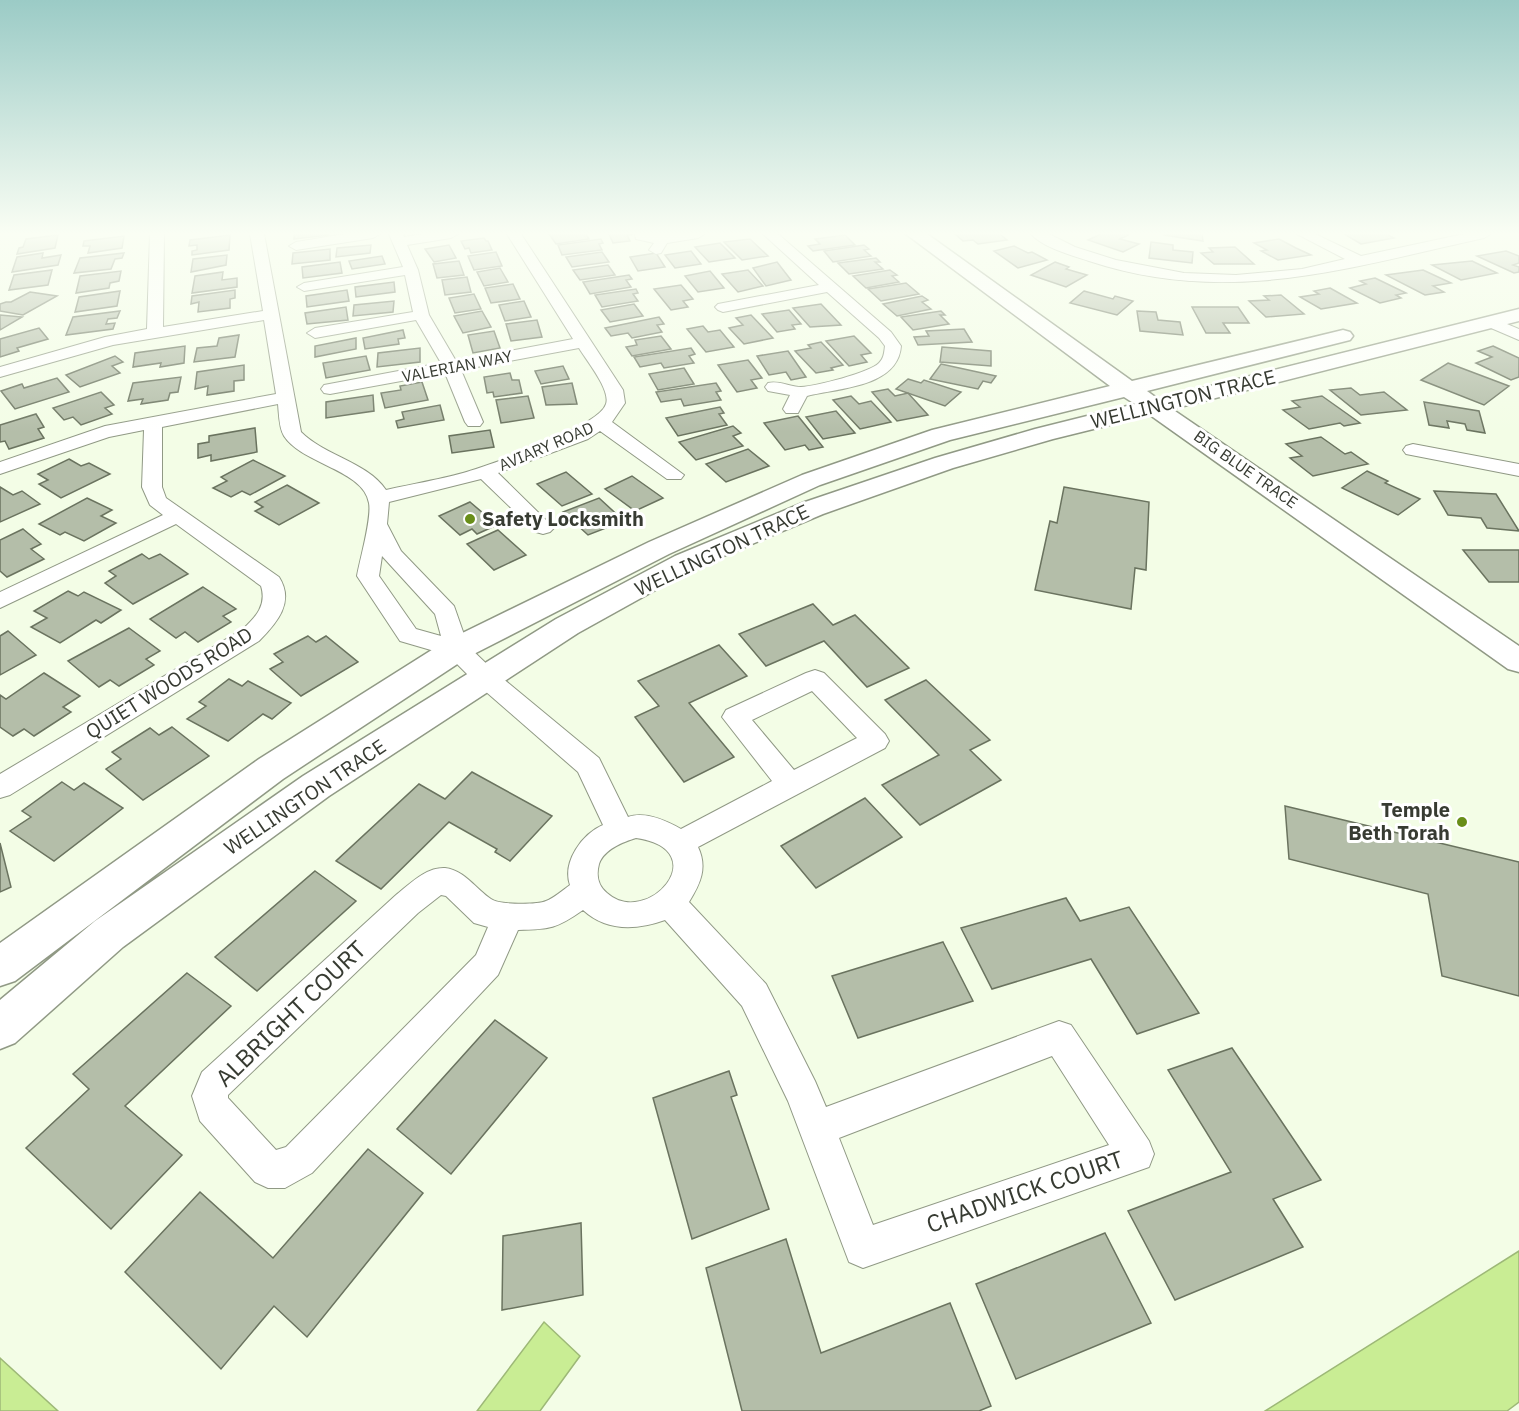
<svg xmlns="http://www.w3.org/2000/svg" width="1519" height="1411" font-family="'IBM Plex Sans',sans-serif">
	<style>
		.water { fill: #c9ed94; stroke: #9db877; stroke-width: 1.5 }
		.building { fill: #b4bea9; stroke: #6a735f; stroke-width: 1.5 }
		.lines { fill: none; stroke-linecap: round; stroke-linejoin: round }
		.street-casing { stroke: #909985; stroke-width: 2 }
		.secondary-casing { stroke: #909985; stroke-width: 3 }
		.street { fill: #fff; fill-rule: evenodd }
		.secondary { fill: #fff; fill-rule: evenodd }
		.poi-dot { fill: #698e19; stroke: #fff; stroke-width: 2 }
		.labels { text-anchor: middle; stroke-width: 6; stroke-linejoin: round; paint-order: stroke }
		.far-street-label { font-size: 16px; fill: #373b32; stroke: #fff }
		.street-label { font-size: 20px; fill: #373b32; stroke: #fff }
		.poi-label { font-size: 20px; font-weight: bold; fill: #373b32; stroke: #fff; text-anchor: start }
		.near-street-label { font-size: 24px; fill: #373b32; stroke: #fff }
	</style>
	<rect width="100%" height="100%" fill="#f3fde6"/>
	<g class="water">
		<path d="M1519,1251v151l-12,9h-242z"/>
		<path d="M544,1322l36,34 -40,55h-63z"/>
		<path d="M0,1358l58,53h-58z"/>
	</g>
	<g class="building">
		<path d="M294,234h34v1l-34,4z"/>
		<path d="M549,234h37l3,5 -33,5z"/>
		<path d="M609,234h26l-8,1 3,6 -17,2z"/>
		<path d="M955,234h45l7,6 -29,4 -5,-4 -10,1z"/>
		<path d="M1101,234h24l3,1 -8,4 19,5 -16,8 -35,-12z"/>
		<path d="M1164,234h38l1,7 -39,-6z"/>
		<path d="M1344,234h42l8,4 -33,6z"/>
		<path d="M58,235l-3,13 -38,6 2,-6 4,-1 3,-8z"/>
		<path d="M230,235l-1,15 -37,5v-4l5,-1v-5l-8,1 1,-6z"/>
		<path d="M845,235l10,10 -42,6 -5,-5 12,-2 -5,-5z"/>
		<path d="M124,236l-2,12 -34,5 2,-7h-7l1,-5z"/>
		<path d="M484,238l2,3h2l4,9 -21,3 -2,-5 -4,1 -4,-8z"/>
		<path d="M601,239l2,4 -4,1 3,6 -40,5 -4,-10z"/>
		<path d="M750,239l18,17 -26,4 -18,-18z"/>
		<path d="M1279,239l17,9 15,7 -33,5 -17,-9 6,-1 -13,-7z"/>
		<path d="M1151,242l22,3v5l20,2 -1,11 -43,-5z"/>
		<path d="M720,243l15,15 -26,4 -14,-15z"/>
		<path d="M371,245l-1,8 -34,4 1,-9z"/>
		<path d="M449,245l7,13 -22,4 -9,-13z"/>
		<path d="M864,245l5,4 -5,1 7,6 -38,6 -9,-11z"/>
		<path d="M1014,246l14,7 4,-1 15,8 -29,8 -24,-17z"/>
		<path d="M1235,247l19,17h-40l-13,-11 12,-1 -4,-4z"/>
		<path d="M330,249v11l-38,4 1,-11z"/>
		<path d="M691,251l10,13 -26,4 -10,-13z"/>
		<path d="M1506,251l13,5v7l-6,2 6,2v5l-5,1 -37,-17z"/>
		<path d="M496,252l6,14 -28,4 -6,-14z"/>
		<path d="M602,252l7,10 -37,5 -6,-10z"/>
		<path d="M43,253l-1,5 19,-3 -3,10 -46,7 5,-15z"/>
		<path d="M124,253l-2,5 -7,1 -4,10 -37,4 6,-15z"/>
		<path d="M656,253l9,14 -27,4 -8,-14z"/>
		<path d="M227,255l-1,10 -35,7 2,-13z"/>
		<path d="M382,256l3,8 -33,5 -3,-8z"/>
		<path d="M876,258l4,4h-5l8,7 -34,5 -11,-11z"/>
		<path d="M459,261l5,14 -27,3 -4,-14z"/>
		<path d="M1472,261l25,12 -36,7 -29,-15z"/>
		<path d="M340,262l2,11 -39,5 -1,-11z"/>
		<path d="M777,262l14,18 -25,6 -13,-18z"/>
		<path d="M1055,262l14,5 -3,2 21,6 -21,12 -35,-12z"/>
		<path d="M608,265l7,10 -35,5 -7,-10z"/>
		<path d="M500,268l8,14 -24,4 -7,-14z"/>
		<path d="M52,270l-4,15 -39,5 5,-15z"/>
		<path d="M748,270l15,16 -25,6 -16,-18z"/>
		<path d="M890,270l7,5 -5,1 7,6 -33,6 -13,-12z"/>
		<path d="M1423,270l28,13 -18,3 11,6 -19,3 -39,-20z"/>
		<path d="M121,271l-2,10 -9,2 -1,5 -33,5 4,-17z"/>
		<path d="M710,271l14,17 -26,4 -13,-16z"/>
		<path d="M223,272l-1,8 15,-2v9l-45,6 3,-17z"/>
		<path d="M629,275l3,4 -6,1 5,7 -41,7 -7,-12z"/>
		<path d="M467,277l4,15 -26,3 -3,-15z"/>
		<path d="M1375,278l31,15 -10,2 5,3 -21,5 -30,-15 16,-4 -6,-3z"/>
		<path d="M394,282l1,10 -39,5 -1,-10z"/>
		<path d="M906,283l13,11 -38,7 -13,-12z"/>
		<path d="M513,284l7,15 -29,4 -6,-15z"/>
		<path d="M681,285l12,14 -10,2 5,6 -17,3 -17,-21z"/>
		<path d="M1330,288l27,15 -36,6 -21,-12 19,-3 -5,-3z"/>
		<path d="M636,289l2,4 -5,1 5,7 -36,6 -7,-12z"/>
		<path d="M235,290v8l-5,1v9l-32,4 1,-10 -8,2 1,-8z"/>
		<path d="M347,290l2,11 -42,6 -1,-11z"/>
		<path d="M120,291l-3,15 -42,6 4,-15z"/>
		<path d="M1084,291l29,8 2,-3 18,5 -16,14 -47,-12z"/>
		<path d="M30,292l27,4 -34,19 -23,-4v-7l6,-2h5z"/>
		<path d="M474,294l7,15 -26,4 -6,-15z"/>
		<path d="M1281,295l23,19 -38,3 -17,-16 20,-1 -5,-4z"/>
		<path d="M922,296l6,4 -6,2 9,7 -34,7 -14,-12z"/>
		<path d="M394,301l-1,11 -40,4 1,-11z"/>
		<path d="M524,301l7,16 -26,4 -6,-16z"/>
		<path d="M634,304l9,12 -33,6 -9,-12z"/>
		<path d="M821,304l20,21 -31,2 -17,-19z"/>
		<path d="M346,307l2,13 -41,4 -2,-11z"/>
		<path d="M1192,307h46l11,16h-26l7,10h-24z"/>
		<path d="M789,310l12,14 -9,1 3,4 -18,3 -15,-18z"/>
		<path d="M120,311l-3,7 -9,1 -2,5 9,-1 -2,6 -47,6 7,-18z"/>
		<path d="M482,311l9,16 -28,6 -9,-17z"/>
		<path d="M941,311l4,4h-5l9,9 -36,6 -12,-13z"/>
		<path d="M1137,311l19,1 2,8 22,2 3,13 -43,-4z"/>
		<path d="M0,315l22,2 -22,13z"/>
		<path d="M751,315l22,23 -29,6 -15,-16 14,-3 -7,-7z"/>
		<path d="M659,317l5,7 -7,1 5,7 -30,6 -4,-5 -17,3 -6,-8z"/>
		<path d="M537,320l5,17 -31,4 -5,-17z"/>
		<path d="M703,326l5,6 12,-2 14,17 -28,5 -19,-23z"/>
		<path d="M39,328l9,11 -31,9 2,3 -19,6v-18z"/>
		<path d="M964,329l8,13 -54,3 -4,-8 15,-1 -3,-5z"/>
		<path d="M403,330l2,8 -7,1 1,5 -34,5 -2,-11z"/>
		<path d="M494,331l6,17 -27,5 -5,-18z"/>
		<path d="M239,335l-4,22 -41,5 3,-14 20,-2 2,-8z"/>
		<path d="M661,336l10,13 -39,7 -6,-9 11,-2 -2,-5z"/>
		<path d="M854,336l17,17 -10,2 6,7 -18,4 -23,-25z"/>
		<path d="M356,338v11l-41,8v-11z"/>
		<path d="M821,342l22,23 -12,3 2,2 -17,3 -21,-22 16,-3 -3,-3z"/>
		<path d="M185,346l-1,17 -24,4 1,-4 -28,4 2,-14z"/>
		<path d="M1493,346l26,12v19l-8,3 -35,-17 16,-6 -14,-6z"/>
		<path d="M942,347l49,4v15l-51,-4z"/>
		<path d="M420,348v14l-43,5 1,-14z"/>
		<path d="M691,348l4,6 -6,2 5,7 -30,5 -3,-5 -21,4 -6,-10z"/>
		<path d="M788,351l18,26 -15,3 -5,-8 -17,3 -12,-19z"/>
		<path d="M115,356l8,6 -11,4 8,7 -40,14 -14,-12z"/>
		<path d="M366,356l4,14 -44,8 -3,-15z"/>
		<path d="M748,360l14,18 -11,2 6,8 -20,4 -19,-27z"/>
		<path d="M1448,363l61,23 -25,19 -63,-25z"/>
		<path d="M941,364l55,12 -5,7 -8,-2 -5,8 -48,-10z"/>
		<path d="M244,365v15l-10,1v10l-27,4 1,-9 -13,3 2,-17z"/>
		<path d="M563,366l6,13 -28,5 -6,-13z"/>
		<path d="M684,368l10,16 -36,6 -9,-16z"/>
		<path d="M510,373l2,7h7l3,13 -28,4 -1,-5 -6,1 -3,-16z"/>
		<path d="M181,377l-3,15 -8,1 -2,7 -27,4 2,-5 -15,2 5,-18z"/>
		<path d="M57,378l12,14 -54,17 -14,-18 21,-7 2,4z"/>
		<path d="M908,379l13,4 3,-3 37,12 -16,14 -49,-17z"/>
		<path d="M422,382l6,18 -43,8 -4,-15 20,-3 -1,-4z"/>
		<path d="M572,383l5,21 -31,1 -4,-18z"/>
		<path d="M716,383l5,8 -5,1 5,8 -37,6 -3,-7 -20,3 -5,-10z"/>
		<path d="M1351,388l9,7 24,-3 23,18 -46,5 -31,-25z"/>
		<path d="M888,389l7,7 13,-3 20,22 -31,6 -25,-29z"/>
		<path d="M101,392l13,13 -9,3 7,6 -31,11 -8,-8 -9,3 -11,-12z"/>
		<path d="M373,395l1,16 -48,7v-16z"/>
		<path d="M528,396l6,22 -33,5 -5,-23z"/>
		<path d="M851,396l8,8 12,-3 20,21 -31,7 -27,-29z"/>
		<path d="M1322,396l38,27 -16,3 -4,-3 -31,6 -26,-19 17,-3 -8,-6z"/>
		<path d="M1424,402l55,9 6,22 -18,-3 -2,-6 -18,-3 2,7 -20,-3z"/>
		<path d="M440,405l4,15 -46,8 -2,-7 8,-2 -2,-7z"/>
		<path d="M720,407l4,6 -5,1 8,11 -49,11 -12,-18z"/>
		<path d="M836,411l19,22 -32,6 -17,-22z"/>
		<path d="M36,414l8,13 -6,2 6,9 -35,11 -4,-8 -5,1v-17z"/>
		<path d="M798,416l25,31 -14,3 -4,-5 -20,5 -21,-27z"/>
		<path d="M733,426l8,7 -8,3 10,10 -47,14 -17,-18z"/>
		<path d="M255,428l2,24 -46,9v-6l-13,3v-14l11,-2v-6z"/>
		<path d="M490,430l4,17 -42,6 -3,-17z"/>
		<path d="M1321,437l24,17 6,-2 17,12 -55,12 -23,-18 12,-2 -16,-12z"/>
		<path d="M748,449l21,17 -43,16 -20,-18z"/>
		<path d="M69,459l12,7 8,-3 21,11 -49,24 -22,-14 9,-4 -10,-6z"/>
		<path d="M253,460l32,16 -35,19 -8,-4 -11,6 -18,-9 14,-7 -6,-4z"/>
		<path d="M1367,471l21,10 -3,2 35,16 -22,16 -56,-27z"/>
		<path d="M566,472l26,22 -30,12 -25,-22z"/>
		<path d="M632,476l31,22 -28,13 -30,-22z"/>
		<path d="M287,485l32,18 -40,22 -24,-14 8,-4 -8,-5z"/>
		<path d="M0,487l13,8 9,-4 18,13 -40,18z"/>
		<path d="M1064,487l85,15 -3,68 -11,-2 -4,41 -96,-19 15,-69 7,2z"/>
		<path d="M1434,491l62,3 23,37 -32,-3 -6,-10 -33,-3z"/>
		<path d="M87,498l25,12 -11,6 15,7 -32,18 -19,-9 -5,3 -21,-11z"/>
		<path d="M599,498l25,23 -36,14 -25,-23z"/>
		<path d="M470,502l27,23 -20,9 -5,-5 -12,6 -21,-19z"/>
		<path d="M23,529l18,15 -10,5 13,10 -37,18 -7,-6v-31z"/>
		<path d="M498,530l28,25 -32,15 -27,-26z"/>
		<path d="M1463,550h56v32h-30z"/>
		<path d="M142,554l7,5 11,-5 28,20 -55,30 -28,-21 11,-7 -7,-5z"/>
		<path d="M203,587l33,22 -13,7 8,6 -33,20 -13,-10 -9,6 -26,-19z"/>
		<path d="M68,591l10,5 6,-4 37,18 -20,13 -5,-3 -36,23 -29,-16 16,-9 -13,-7z"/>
		<path d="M813,604l20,21 22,-10 54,53 -42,19 -43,-46 -58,25 -27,-32z"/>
		<path d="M129,628l31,23 -14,8 8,6 -35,21 -9,-6 -11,7 -31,-26z"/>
		<path d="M8,631l28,24 -36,20v-39z"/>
		<path d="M308,636l8,6 10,-6 32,26 -57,34 -31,-27 13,-7 -9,-8z"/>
		<path d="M719,645l28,31 -58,27 45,54 -50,25 -49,-65 24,-11 -21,-25z"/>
		<path d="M44,673l36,23 -17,11 8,5 -37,24 -10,-7 -11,7 -13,-9v-32l6,4z"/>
		<path d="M229,679l13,7 6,-5 43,22 -19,16 -9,-5 -35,27 -41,-22 19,-13 -7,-4z"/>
		<path d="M926,680l64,60 -20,10 31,30 -81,45 -38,-40 57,-30 -54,-55z"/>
		<path d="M172,727l37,29 -66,44 -37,-31 15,-10 -9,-7 38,-24 9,7z"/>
		<path d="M472,772l80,44 -42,45 -15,-9 2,-3 -48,-27 -68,67 -45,-28 83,-77 26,15z"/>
		<path d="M62,782l12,8 10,-7 39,25 -69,53 -44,-30 21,-14 -9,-6z"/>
		<path d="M865,798l37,39 -86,51 -35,-42z"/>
		<path d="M1285,806l234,56v134l-77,-20 -14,-82 -139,-35z"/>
		<path d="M0,843l11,44 -11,5z"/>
		<path d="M315,871l41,30 -99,90 -42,-34z"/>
		<path d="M1066,898l14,23 49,-14 70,106 -62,21 -46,-75 -99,30 -31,-61z"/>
		<path d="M943,942l30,59 -115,37 -26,-62z"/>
		<path d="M187,973l44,33 -106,100 57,49 -71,74 -85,-81 63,-59 -16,-15z"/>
		<path d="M495,1020l52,38 -96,116 -54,-45z"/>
		<path d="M1232,1048l89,132 -48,19 30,48 -128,53 -47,-89 103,-39 -63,-102z"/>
		<path d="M729,1071l8,24 -6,2 38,112 -77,30 -39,-141z"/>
		<path d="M368,1149l55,44 -116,144 -33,-31 -53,63 -96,-97 75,-80 73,66z"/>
		<path d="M581,1223l2,72 -81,15 1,-74z"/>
		<path d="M1105,1233l46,90 -135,56 -40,-95z"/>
		<path d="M786,1239l35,114 129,-50 41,103 -12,5h-237l-36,-143z"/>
	</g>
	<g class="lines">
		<g class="street-casing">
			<g id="street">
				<path d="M150,234h14l-1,93 100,-16 -13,-77h14l37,198c24,24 66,30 85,58 26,-6 52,-10 77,-17 25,-7 136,-46 143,-69 5,-14 -20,-44 -27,-56l-118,22 22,52 -3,4h-12l-3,-4 -20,-49 -115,21 -6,-1 -3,-4 3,-4 117,-22 -25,-43 -101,18 -8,-5 8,-5 98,-16 -8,-37 -101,16 -7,-4 7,-4 99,-16 -14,-33h14l1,3 19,-3h35l-7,4 -44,7 11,25 11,45 27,46 117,-22 -66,-105h14l102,156 2,13 -13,19 72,53 -3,4h-14l-67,-48 -12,8 -90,34 52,51 4,4 -4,4 -7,2 -7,-2 -55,-53 -92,23 -2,22 14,27 53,55 14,40 27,26 104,86 29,59c17,-6 37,3 53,12l91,-48 -50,-64 4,-7 80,-37 9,-3 9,3 61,61 4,7 -4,7 -187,99c10,21 2,37 -9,55l77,82 49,97 11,26 233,-86 12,4 78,116 5,13 -5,13 -286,101 -14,-6 -61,-161 -46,-95 -77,-86c-28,10 -58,12 -82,-10 -27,19 -33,19 -65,20l-20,45 -186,198 -27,15h-17l-13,-6 -55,-61 -8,-25 10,-24 194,-177c14,-11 30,-28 49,-27 19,2 31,21 46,31 8,6 46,6 55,2 8,-3 17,-11 24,-16 -8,-23 12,-51 33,-60l-25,-53 -101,-88 -29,-29 -48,-14 -43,-65c3,-17 15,-58 12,-73 -5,-33 -67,-39 -85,-67 -5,-8 -5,-22 -6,-32l-116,23v60l4,11 113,79c16,25 -2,46 -20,64l-249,154 -10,3v-24l243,-145c13,-12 24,-24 18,-43l-85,-62 -176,84v-16l163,-77 -13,-10 -8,-18 2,-57 -35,7 -109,37v-12l105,-36 171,-32 -12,-74 -151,25 -113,32v-10l105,-30 42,-8zM382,556l53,58 6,22 -25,-7 -37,-53zM812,691l45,47 -63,32 -42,-50zM636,838c81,12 11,91 -29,55 -9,-7 -11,-18 -8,-29 5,-15 24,-22 37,-26zM441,895l5,1 28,27 14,4 -12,28 -190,192 -10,3 -48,-52v-3l190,-182zM1052,1056l57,89 -236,80 -34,-87z"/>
				<path d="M345,234h35l-7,4 -77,12 -7,-4 7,-4z"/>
				<path d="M635,234h70l-7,4 -31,5 -6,10 -5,1 -7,-4 5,-7 -18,-4z"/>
				<path d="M763,234h15l113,98 10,14c-3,41 -62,42 -94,50l-9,17h-12l-3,-4 7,-14 -22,-4 -3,-4 3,-4c11,-3 22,4 33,4 15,-1 68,-14 78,-24 5,-5 5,-10 6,-17l-6,-8 -52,-46 -104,20 -5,-2 -3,-3 3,-3 101,-19z"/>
				<path d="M1031,234h18l26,13 41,13 68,13 52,2 66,-6 43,-10 -48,-25h18l46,22 103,-22h27l-7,4c-137,30 -256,69 -395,23 -18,-6 -45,-13 -58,-27z"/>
				<path d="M1490,317l29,12v11l-35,-15 -2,-3z"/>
				<path d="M1413,444l106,20v12l-113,-22 -3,-4 3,-4z"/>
			</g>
		</g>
		<g class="secondary-casing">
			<path id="secondary" d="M906,234h21l205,147 211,-51 7,2 3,4 -3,4 -203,51 11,8 361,-90v12l-347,88 347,237v26l-11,-3 -358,-254 -97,24 -100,29 -130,46 -128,54 -117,65 -249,163 -206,151 -108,96 -15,6v-49l95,-79 208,-145 253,-157 119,-63 130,-54 130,-44 100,-29 100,-25 -11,-7 -174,43 -130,45 -151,69 -201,103 -185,122 -268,202 -15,5v-43l259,-184 187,-118 203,-99 153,-67 130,-45 178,-44z"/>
		</g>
		<use href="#street" class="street"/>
		<use href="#secondary" class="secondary"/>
	</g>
	<linearGradient id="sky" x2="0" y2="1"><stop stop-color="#9bcbc6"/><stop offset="0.54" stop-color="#fafef4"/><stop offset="1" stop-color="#fafef4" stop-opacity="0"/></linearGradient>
	<rect width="1519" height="432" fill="url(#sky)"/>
	<g class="poi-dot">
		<circle cx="470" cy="519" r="6"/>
		<circle cx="1462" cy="822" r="6"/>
	</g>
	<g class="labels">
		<g class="far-street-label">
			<text transform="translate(457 366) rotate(-11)" y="6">VALERIAN WAY</text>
			<text transform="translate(546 446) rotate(-23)" y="6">AVIARY ROAD</text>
			<text transform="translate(1246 469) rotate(35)" y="6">BIG BLUE TRACE</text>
		</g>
		<g class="street-label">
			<text transform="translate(1183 399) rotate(-14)" y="7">WELLINGTON TRACE</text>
			<text transform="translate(722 550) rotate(-25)" y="7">WELLINGTON TRACE</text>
			<text transform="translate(169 683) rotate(-32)" y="7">QUIET WOODS ROAD</text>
			<text transform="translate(305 797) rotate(-34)" y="7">WELLINGTON TRACE</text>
		</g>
		<g class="poi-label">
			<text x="482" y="526">Safety Locksmith</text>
			<text x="1450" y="817" text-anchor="end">Temple<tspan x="1450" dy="23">Beth Torah</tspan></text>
		</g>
		<g class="near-street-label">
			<text transform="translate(291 1014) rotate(-44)" y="8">ALBRIGHT COURT</text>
			<text transform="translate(1025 1192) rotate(-19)" y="8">CHADWICK COURT</text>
		</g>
	</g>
</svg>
